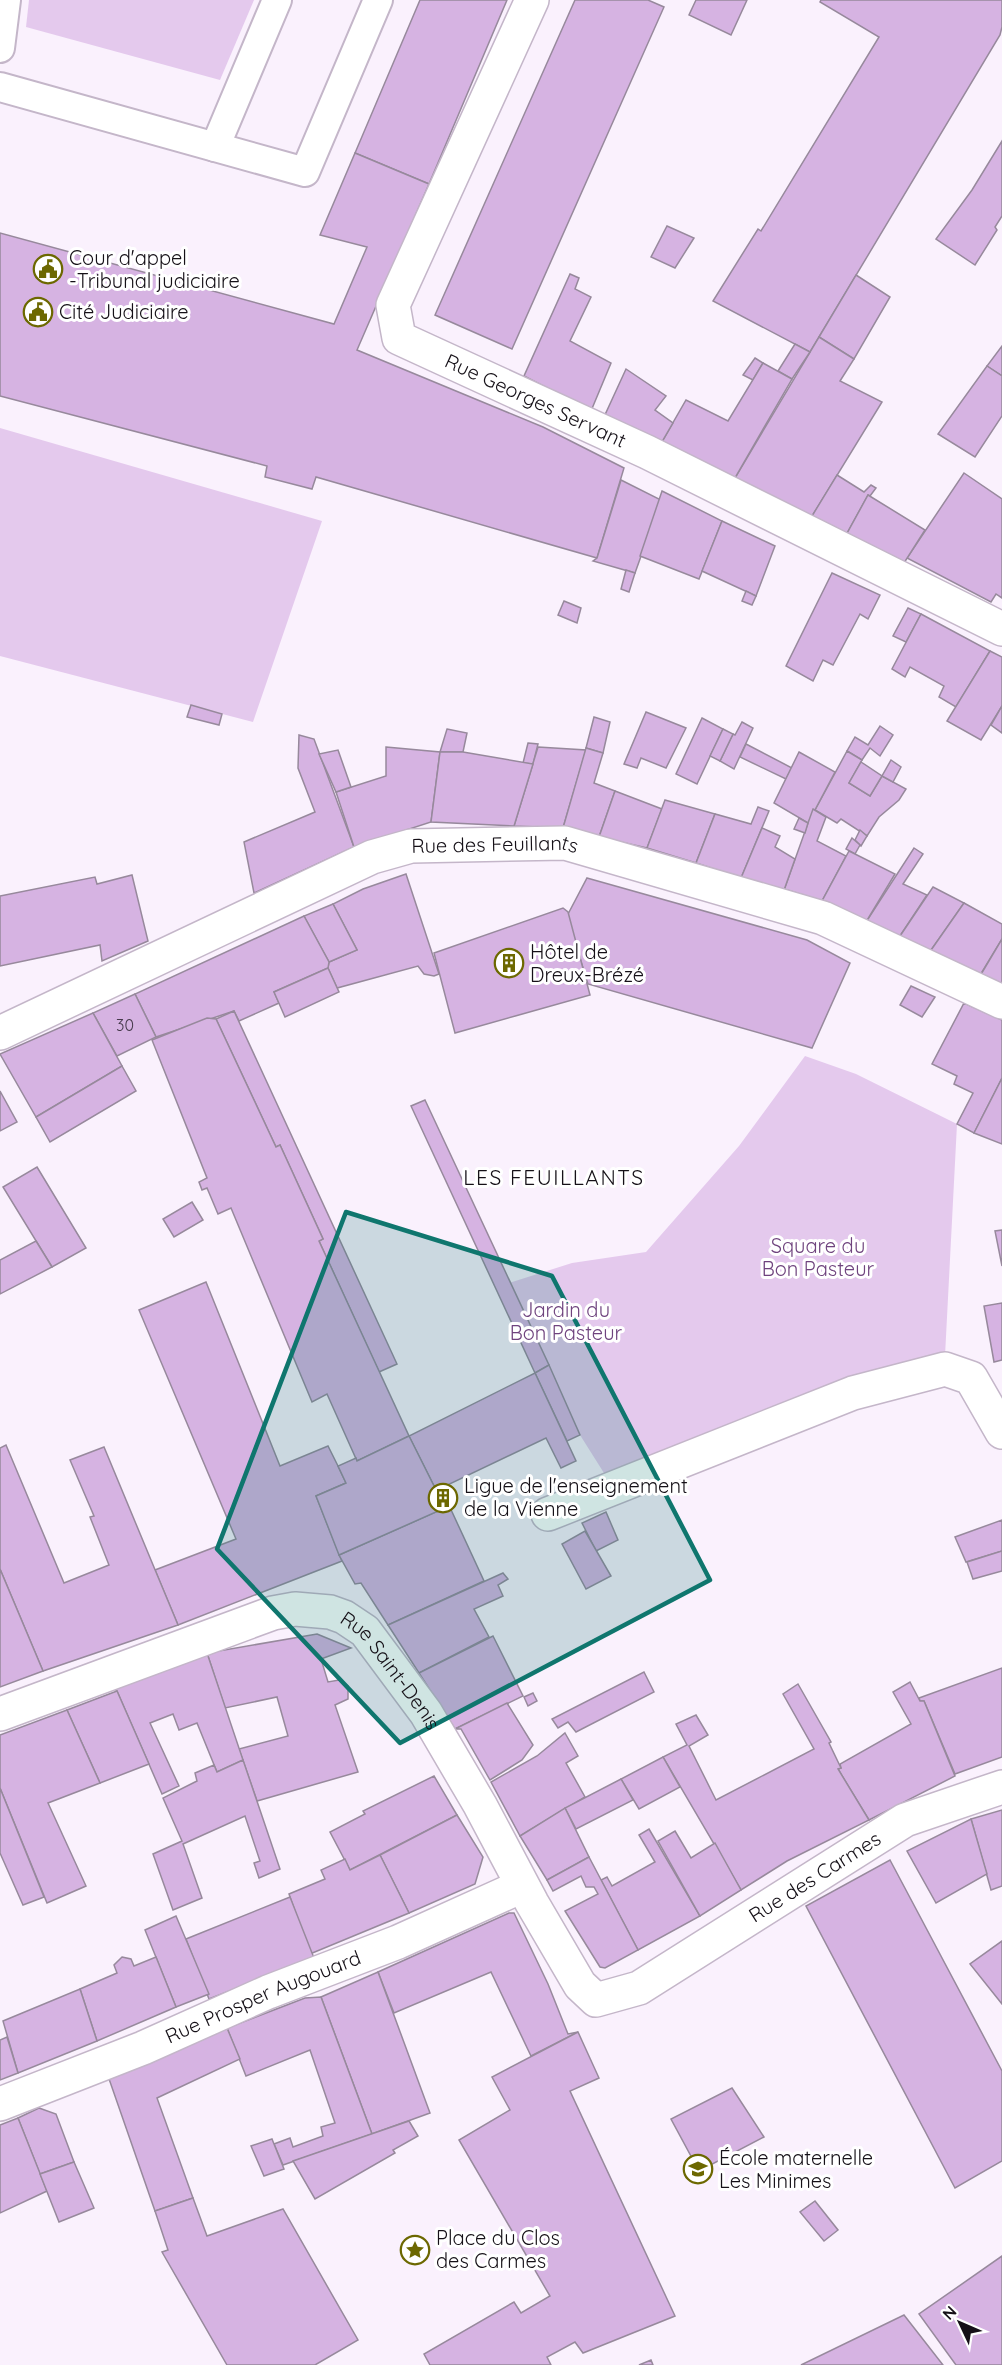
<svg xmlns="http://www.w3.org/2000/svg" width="1002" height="2365" font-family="Quicksand,sans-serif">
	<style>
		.green { fill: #e4c9ed }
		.building { fill: #d6b3e2; stroke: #97899c; stroke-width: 1.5 }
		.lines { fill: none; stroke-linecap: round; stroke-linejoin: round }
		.service-casing { stroke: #c4b6c9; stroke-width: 32 }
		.minor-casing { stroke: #c4b6c9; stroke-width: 36 }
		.service { stroke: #fff; stroke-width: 28 }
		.minor { stroke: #fff; stroke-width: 33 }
		.marked { fill: #0f766e; fill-opacity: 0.2; stroke: #0f766e; stroke-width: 4.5; stroke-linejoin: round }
		.labels { text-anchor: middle; stroke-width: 6; stroke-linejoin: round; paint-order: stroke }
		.number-label { font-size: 16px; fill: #45394a }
		.poi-label { font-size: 20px; fill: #151017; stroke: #fff; text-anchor: start }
		.street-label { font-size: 20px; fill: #151017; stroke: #fff }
		.park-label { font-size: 20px; fill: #6f437e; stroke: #fff }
		.neighbourhood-label { font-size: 21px; letter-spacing: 1.5px; fill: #151017; stroke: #fff }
	</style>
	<rect width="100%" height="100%" fill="#faf1fd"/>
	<g class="green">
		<path d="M29,0h225l-34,80 -194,-53z"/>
		<path d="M0,428l322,93 -69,201 -253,-66z"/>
		<path d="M805,1056l51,18 101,50 -12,232 -336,125 -29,-46 -71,-152 63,-20 74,-11 93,-106z"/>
	</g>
	<g class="building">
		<path d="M420,0h87l-78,184 -74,-31z"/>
		<path d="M575,0h73l16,7 -152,342 -77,-34z"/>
		<path d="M696,0h51l-16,35 -42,-20z"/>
		<path d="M821,0h181v27l-2,8 -190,317 -97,-51 45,-72 3,2 118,-194 -59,-35z"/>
		<path d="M1002,141v75l-7,11 2,3 -22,35 -39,-26 36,-49z"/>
		<path d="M355,153l74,31 -72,166 186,77 81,41 -27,90 -281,-81 -4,12 -47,-12 2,-11 -267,-70v-163l334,91 33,-77 -47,-12z"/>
		<path d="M667,226l27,12 -19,30 -24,-11z"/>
		<path d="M570,274l9,4 -4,11 16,8 -21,44 41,22 -20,48 -67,-35z"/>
		<path d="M856,275l34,22 -36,62 -35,-22z"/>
		<path d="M819,337l35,22 -14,22 42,21 -73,119 -77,-38z"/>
		<path d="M795,344l15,8 -18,27 -14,-8z"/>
		<path d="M1002,346v30l-15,-10z"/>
		<path d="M755,358l8,5 -10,17 -10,-5z"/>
		<path d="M763,363l29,16 -60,104 -73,-36 27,-47 42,21z"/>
		<path d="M987,366l15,10v40l-27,41 -37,-23z"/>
		<path d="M626,369l40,27 -11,14 18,13 -14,24 -55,-30z"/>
		<path d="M964,473l38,26v99l-6,-4 -5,8 -84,-44z"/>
		<path d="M837,475l27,17 7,-7 5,3 -6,8 -2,-1 -23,42 -36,-16z"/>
		<path d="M621,480l40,20 -26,73 -42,-12 4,-3z"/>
		<path d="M662,491l60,30 -23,58 -59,-23z"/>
		<path d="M868,495l57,35 -21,33 -59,-26z"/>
		<path d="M722,521l53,25 -19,50 -54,-25z"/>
		<path d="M626,570l9,3 -6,19 -8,-3z"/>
		<path d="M832,573l48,22 -12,24 -8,-5 -27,51 -10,-5 -10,21 -27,-15z"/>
		<path d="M746,591l10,5 -4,9 -10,-4z"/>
		<path d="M564,601l17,7 -4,15 -19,-8z"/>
		<path d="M908,608l13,6 -15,28 -13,-6z"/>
		<path d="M921,614l69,37 -34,56 -17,-10 5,-11 -34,-19 -5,10 -13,-8z"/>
		<path d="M990,651l12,6v49l-21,34 -34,-19z"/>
		<path d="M191,705l31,9 -3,11 -32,-8z"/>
		<path d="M1002,706v27l-11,-8z"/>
		<path d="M646,712l40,16 -20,40 -25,-10 -4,10 -13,-4z"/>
		<path d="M594,717l16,5 -7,31 -17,-5z"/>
		<path d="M702,718l21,11 -26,55 -21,-10z"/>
		<path d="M742,722l11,6 -19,41 -14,-8 13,-27 2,1z"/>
		<path d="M880,726l13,9 -13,21 -10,-8 -8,12 -15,-9 8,-14 13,8z"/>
		<path d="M447,729l20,4 -4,19h-23z"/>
		<path d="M723,729l10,5 -13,27 -10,-5z"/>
		<path d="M299,735l15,4 40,108 -100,46 -10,-51 71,-30 -17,-44z"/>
		<path d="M528,743l10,1 -5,20 -10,-1z"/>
		<path d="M746,744l46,24 -6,11 -46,-22z"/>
		<path d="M386,747l54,5 -9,70 -77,25 -18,-55 50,-16z"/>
		<path d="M538,747l48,3 -23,78 -49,-2z"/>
		<path d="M586,748l17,5 -9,30 21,8 -16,46 -36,-9z"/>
		<path d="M338,750l13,37 -15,5 -17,-38z"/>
		<path d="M847,751l15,9 -13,23 21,13 12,-20 24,13 -7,11 -20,17 -12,19 -26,-17 -4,4 -22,-13z"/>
		<path d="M440,752h23l70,12 -19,62 -83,-4z"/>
		<path d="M799,752l36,20 -27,51 -34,-20z"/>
		<path d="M891,760l10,7 -8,15 -11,-6z"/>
		<path d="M861,762l21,14 -12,20 -21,-13z"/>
		<path d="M615,791l47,18 -15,39 -48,-11z"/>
		<path d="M665,800l50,14 -19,49 -49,-15z"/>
		<path d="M758,807l11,4 -28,67 -45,-15 19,-49 36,10z"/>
		<path d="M813,809l13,8 -9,24 29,15 -24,45 -35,-11 -2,3h-2z"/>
		<path d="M799,818l9,5 -3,10 -11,-4z"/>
		<path d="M762,828l18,8 -5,11 20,12 -12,34 -42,-15z"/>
		<path d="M860,830l7,6 -6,10 -6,-6z"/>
		<path d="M852,838l8,7 -5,9 -9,-5z"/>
		<path d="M914,848l9,6 -20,30 24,11 -29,44 -32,-17z"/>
		<path d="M849,851l46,23 -29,48 -44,-21z"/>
		<path d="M406,874l33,100 -5,2 -10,-2 -6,-8 -81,22 -9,-20 1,-6 28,-12 -24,-46 30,-15z"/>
		<path d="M132,875l16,66 -46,20 -2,-16 -100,21v-70l95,-19 2,7z"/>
		<path d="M587,878l220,62 43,23 -38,85 -224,-64 -21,-68z"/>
		<path d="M933,887l31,16 -35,50 -31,-14z"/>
		<path d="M964,903l38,21v15l-23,38 -50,-24z"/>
		<path d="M333,904l24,46 -28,12 -25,-46z"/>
		<path d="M563,908l5,4 22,83 -135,38 -21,-80z"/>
		<path d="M304,916l25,46 -1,6 -54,24 5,11 -40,18 -5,-10 -78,26 -21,-43z"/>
		<path d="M1002,939v48l-22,-11z"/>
		<path d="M328,968l11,24 -54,25 -11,-25z"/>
		<path d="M911,986l24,11 -13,20 -22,-12z"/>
		<path d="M135,994l21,43 -39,19 -24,-43z"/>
		<path d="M964,1003l38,17v58l-28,55 -17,-9 16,-31 -19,-9 3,-8 -25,-12z"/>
		<path d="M234,1011l163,353 -18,8 -60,-131 4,-2 -43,-94 -4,2 -60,-128z"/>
		<path d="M93,1013l29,53 -86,51 -36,-63z"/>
		<path d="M207,1018l9,1 60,128 4,-2 43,94 -4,2 90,195 -52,25 -30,-67 -15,8 -81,-194 -13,6 -11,-26 -5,2 -3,-8 8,-4 -55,-138z"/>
		<path d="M122,1066l14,25 -86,51 -14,-25z"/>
		<path d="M1002,1078v66l-28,-11z"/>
		<path d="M0,1091l17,31 -17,9z"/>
		<path d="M425,1100l124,265 -14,8 -124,-267z"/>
		<path d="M37,1167l49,81 -34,19 -49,-80z"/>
		<path d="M192,1202l11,18 -29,17 -11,-18z"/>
		<path d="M1002,1230v36l-7,-35z"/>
		<path d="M36,1241l16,26 -52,27v-34z"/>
		<path d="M206,1282l74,184 48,-20 10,20 8,17 -30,13 26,65 -164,64 -23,-55 81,-31 -97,-229z"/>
		<path d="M1002,1303v57l-8,2 -10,-56z"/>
		<path d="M549,1365l31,70 -13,6 -32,-68z"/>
		<path d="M535,1373l41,88 -15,7 -15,-30 -105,50 43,93 -96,44 -27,-42 -6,1 -16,-29 106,-47 -36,-72z"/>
		<path d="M409,1436l36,72 -106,47 -23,-59 30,-13 -8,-17 18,-8 1,3z"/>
		<path d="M6,1445l58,138 45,-18 -19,-48 4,-1 -24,-56 34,-13 74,178 -135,46 -43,-102v-121z"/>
		<path d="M606,1512l12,28 -22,11 -14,-28z"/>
		<path d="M1002,1520v31l-36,11 -11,-25z"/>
		<path d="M585,1531l26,45 -25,13 -24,-45z"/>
		<path d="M1002,1551v20l-29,8 -6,-17z"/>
		<path d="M0,1569l43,102 -43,16z"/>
		<path d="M503,1573l5,6 -10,6 5,11 -29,13 15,28 -70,36 -31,-48z"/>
		<path d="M317,1634l34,14 -30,11 7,23 11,-2 9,6v13l-13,6 23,67 -101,29 -18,-52 49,-13 -11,-39 -52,11 -18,-55z"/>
		<path d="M493,1636l30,60 -68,33 -36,-56z"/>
		<path d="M207,1653l36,107 -26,12 -20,-49 -18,7 -6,-16 -23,9 29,63 -17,8 -45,-103 -4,-3z"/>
		<path d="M1002,1668v89l-47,17 -31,-73h-4l-1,-3z"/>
		<path d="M644,1672l10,20 -78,40 -8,-10 -10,6 -6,-9z"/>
		<path d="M910,1682l10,19h4l31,75 -86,44 -31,-51 3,-1 -1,-4 71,-40 -18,-32z"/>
		<path d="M798,1684l33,58 -2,1 12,25 -3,1 31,51 -82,41 -46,29 -78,-133 24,-12 -11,-21 20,-9 12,20 -19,11 27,54 98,-51 -31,-55z"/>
		<path d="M117,1691l32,73 -49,19 -33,-73z"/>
		<path d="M533,1693l4,8 -9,5 -4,-9z"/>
		<path d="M507,1703l26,42 -11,15 -32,20 -29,-51h-6z"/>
		<path d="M67,1710l33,73 -52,20 38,83 -39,17 -47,-115v-53z"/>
		<path d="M565,1733l13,23 -12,7 19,34 -65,39 -29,-54 46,-26z"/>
		<path d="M663,1757l17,30 -41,22 -18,-30z"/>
		<path d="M243,1760l37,109 -21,9 -5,-15 6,-2 -15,-45 -62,28 19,54 -29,12 -20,-56 29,-13 -19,-43 34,-17 -2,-8 19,-8 3,7z"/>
		<path d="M434,1776l23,39 -107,55 -20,-38 35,-18 -2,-3z"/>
		<path d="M621,1779l12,21 -57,29 -11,-21z"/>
		<path d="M0,1788l44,109 -21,8 -23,-52z"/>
		<path d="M565,1808l24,49 -42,23 -27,-44z"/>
		<path d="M1002,1810v76l-11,4 -20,-71z"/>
		<path d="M457,1815l26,42 -8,27 -66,29 -29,-58z"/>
		<path d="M971,1819l16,55 -51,29 -29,-52z"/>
		<path d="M649,1829l51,87 -62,34 -37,-70 6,-3 5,9 43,-24 -16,-27z"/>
		<path d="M675,1831l16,27 24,-15 26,47 -41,26 -42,-75z"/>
		<path d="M380,1855l29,58 -99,41 -21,-60 36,-15 -4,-9 24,-11 5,11z"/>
		<path d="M589,1857l49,93 -33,18 -5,-1 -35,-56 33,-17 -4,-7h-8l-5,-11 -28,15 -6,-11z"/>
		<path d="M890,1860l112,211v90l-47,27 -149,-282z"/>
		<path d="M290,1897l24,61 -105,41 -23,-60z"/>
		<path d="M509,1913h5l34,71 20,50 10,-2 -47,24 -40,-84 -97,41 -16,-41z"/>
		<path d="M176,1916l33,78 -33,13 -31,-77z"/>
		<path d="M1002,1941v63l-32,-40z"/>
		<path d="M122,1957l9,2 3,7 22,-9 20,50 -79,34 -17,-52 37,-16 -3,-8z"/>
		<path d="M378,1972l52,141 -58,21 -51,-137z"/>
		<path d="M80,1989l17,52 -79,32 -15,-52z"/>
		<path d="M321,1997l51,137 -89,31 -9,-21 16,-6 3,9 30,-11 -2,-9 14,-4 -25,-73 -64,26 -19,-48 78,-30z"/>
		<path d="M227,2028l13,31 -83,39 36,100 -38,13 -47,-135z"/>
		<path d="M578,2032l21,46 -29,13 105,225 -92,37 -8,-11 -28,15 4,8h-121l-6,-11 90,-52 7,11 29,-17 -91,-156 51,-30 -18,-33z"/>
		<path d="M7,2037l11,36 -18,7v-40z"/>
		<path d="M732,2088l32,49 -65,34 -28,-52z"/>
		<path d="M39,2108l17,6 18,48 -34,12 -22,-56z"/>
		<path d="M18,2118l29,73 -47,22v-88z"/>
		<path d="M409,2121l9,15 -25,14 2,3 -80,46 -22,-38z"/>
		<path d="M272,2139l12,30 -20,7 -13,-30z"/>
		<path d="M74,2162l20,46 -35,14 -19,-48z"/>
		<path d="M193,2198l14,38 76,-27 75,131 -43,25h-88l-65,-113 6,-2 -13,-39z"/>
		<path d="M815,2201l23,29 -14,11 -24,-29z"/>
		<path d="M1002,2256v109h-46l-37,-51z"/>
		<path d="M904,2315l39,50h-142z"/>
		<path d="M651,2360l2,5h-14z"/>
	</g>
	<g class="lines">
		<g class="service-casing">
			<g id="service">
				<path d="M0,48l6,-48"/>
				<path d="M0,87l305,85 73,-172"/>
				<path d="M215,147l62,-147"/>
			</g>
		</g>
		<g class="minor-casing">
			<g id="minor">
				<path id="s1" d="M532,0l-139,305 6,33 248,114 355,177"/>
				<path id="s2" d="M0,1033l372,-176 39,-11 154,-3 258,75 179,84"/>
				<path d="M548,1514l305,-121 92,-24 26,9 31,54"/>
				<path id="s3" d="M0,1714l273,-101 22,-4 35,3 14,5 21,14 61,82 54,92 52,98 48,82 16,15 43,-12 266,-168 97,-33"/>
				<path id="s4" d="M0,2104l143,-56 125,-56 130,-50 124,-56"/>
			</g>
		</g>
		<use href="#service" class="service"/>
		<use href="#minor" class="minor"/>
	</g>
	<path class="marked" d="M346,1212l206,64 158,304 -310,163 -183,-194z"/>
	<defs>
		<g id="civic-ring" transform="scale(1.5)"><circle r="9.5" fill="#fff" stroke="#6c6800" stroke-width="1.5"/><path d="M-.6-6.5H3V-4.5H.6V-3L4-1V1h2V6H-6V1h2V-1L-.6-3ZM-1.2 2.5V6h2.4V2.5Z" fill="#6c6800"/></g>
		<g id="building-ring" transform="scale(1.5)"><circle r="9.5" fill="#fff" stroke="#6c6800" stroke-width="1.5"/><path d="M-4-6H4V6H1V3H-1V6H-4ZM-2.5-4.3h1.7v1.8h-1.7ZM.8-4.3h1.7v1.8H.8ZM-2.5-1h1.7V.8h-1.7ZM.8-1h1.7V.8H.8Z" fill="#6c6800"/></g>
		<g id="school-ring" transform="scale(1.5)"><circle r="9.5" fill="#fff" stroke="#6c6800" stroke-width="1.5"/><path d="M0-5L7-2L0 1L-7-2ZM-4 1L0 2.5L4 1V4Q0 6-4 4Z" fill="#6c6800"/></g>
		<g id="sight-ring" transform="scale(1.5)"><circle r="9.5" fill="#fff" stroke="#6c6800" stroke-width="1.5"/><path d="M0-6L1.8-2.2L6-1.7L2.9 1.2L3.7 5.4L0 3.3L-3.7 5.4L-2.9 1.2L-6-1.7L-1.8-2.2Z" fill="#6c6800"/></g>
	</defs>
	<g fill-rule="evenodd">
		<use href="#civic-ring" x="48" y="269"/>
		<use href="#civic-ring" x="38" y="312"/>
		<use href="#building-ring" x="509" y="963"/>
		<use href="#building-ring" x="443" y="1498"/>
		<use href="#school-ring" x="698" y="2169"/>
		<use href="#sight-ring" x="415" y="2250"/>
	</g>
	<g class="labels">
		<g class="number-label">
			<text x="125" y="1031">30</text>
		</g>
		<g class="poi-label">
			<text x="69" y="265">Cour d'appel<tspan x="69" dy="23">-Tribunal judiciaire</tspan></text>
			<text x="59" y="319">Cité Judiciaire</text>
			<text x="530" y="959">Hôtel de<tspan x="530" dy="23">Dreux-Brézé</tspan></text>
			<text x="464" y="1493">Ligue de l'enseignement<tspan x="464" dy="23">de la Vienne</tspan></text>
			<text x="719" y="2165">École maternelle<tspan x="719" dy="23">Les Minimes</tspan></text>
			<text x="436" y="2245">Place du Clos<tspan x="436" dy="23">des Carmes</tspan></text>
		</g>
		<g class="street-label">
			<text dy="7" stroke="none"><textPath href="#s1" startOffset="519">Rue Georges Servant</textPath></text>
			<text dy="7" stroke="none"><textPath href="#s2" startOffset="536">Rue des Feuillants</textPath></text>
			<text dy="7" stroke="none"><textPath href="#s3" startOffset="435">Rue Saint-Denis</textPath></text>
			<text dy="7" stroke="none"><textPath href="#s3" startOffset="1078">Rue des Carmes</textPath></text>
			<text dy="7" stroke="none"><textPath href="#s4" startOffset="284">Rue Prosper Augouard</textPath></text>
		</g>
		<g class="park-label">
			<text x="818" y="1253">Square du<tspan x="818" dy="23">Bon Pasteur</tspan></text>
			<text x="566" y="1317">Jardin du<tspan x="566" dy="23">Bon Pasteur</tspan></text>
		</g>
		<g class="neighbourhood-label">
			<text x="554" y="1185">LES FEUILLANTS</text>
		</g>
	</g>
	<g transform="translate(960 2323) rotate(314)" stroke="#ffffff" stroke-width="4.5" paint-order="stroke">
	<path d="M0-4.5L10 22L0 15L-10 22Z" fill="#151017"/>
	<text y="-9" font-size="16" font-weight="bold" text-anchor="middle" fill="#151017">N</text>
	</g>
</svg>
